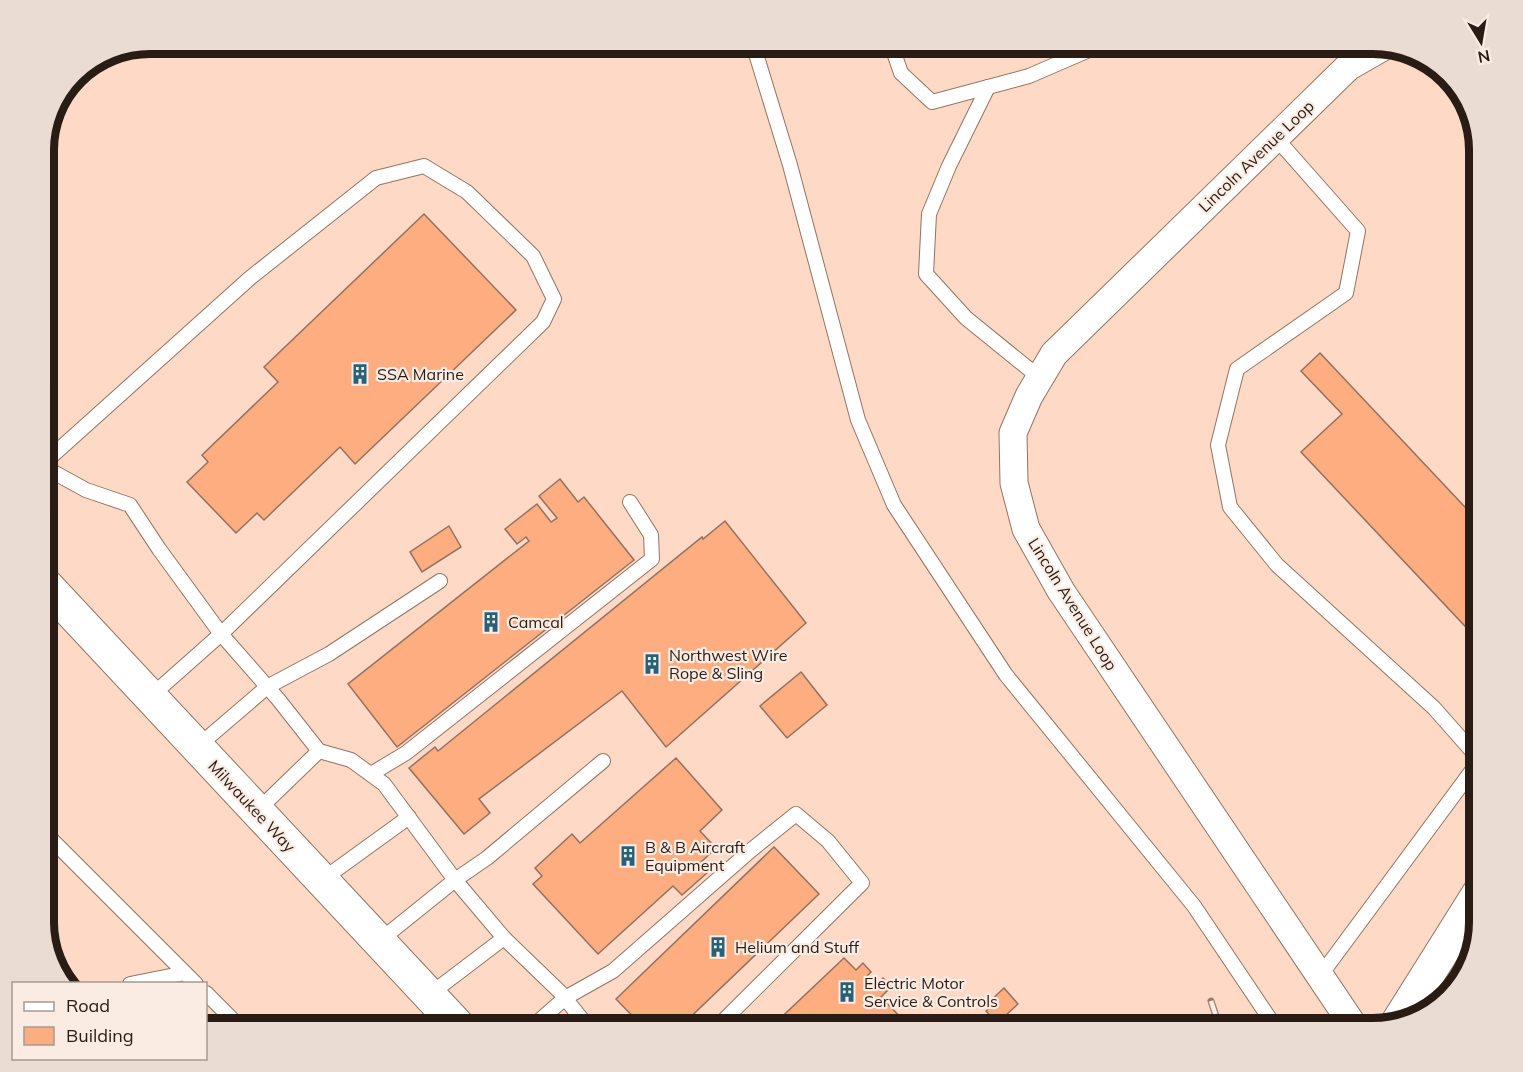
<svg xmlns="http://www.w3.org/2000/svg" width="1523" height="1072" font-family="Mulish,sans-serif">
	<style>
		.building { fill: #fdad80; stroke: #937260; stroke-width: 1.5 }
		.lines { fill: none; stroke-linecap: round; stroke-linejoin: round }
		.service-casing { stroke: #947462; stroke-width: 16 }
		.minor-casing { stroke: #947462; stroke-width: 29 }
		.tertiary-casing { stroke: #947462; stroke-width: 35 }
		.service { stroke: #fff; stroke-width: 14 }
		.minor { stroke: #fff; stroke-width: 27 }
		.tertiary { stroke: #fff; stroke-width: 33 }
		.rail-casing { stroke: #967d6f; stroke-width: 7 }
		.rail { stroke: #fbece3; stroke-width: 4.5; stroke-dasharray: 14; stroke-linecap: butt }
		.labels { text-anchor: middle; stroke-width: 4.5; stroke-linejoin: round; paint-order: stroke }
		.street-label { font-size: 16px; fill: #291c15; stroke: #fbece3 }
		.poi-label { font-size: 16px; fill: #291c15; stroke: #fbece3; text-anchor: start }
		.rim { fill: none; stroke: #291c15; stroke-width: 8 }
	</style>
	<rect width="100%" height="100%" fill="#fed9c5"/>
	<g class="building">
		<path d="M424,214l92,96 -161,154 -15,-17 -76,73 -7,-7 -21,20 -49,-51 21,-20 -6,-7 76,-73 -14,-15z"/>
		<path d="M1320,353l159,169v119l-178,-189 41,-38 -41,-43z"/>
		<path d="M560,479l18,23 6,-5 50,63 -237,187 -49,-63 181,-143 -3,-4 -9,7 -12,-15 32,-25 14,18 6,-4 -18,-22z"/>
		<path d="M725,521l81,102 -140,124 -44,-56 -143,108 11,14 -26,21 -55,-66 26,-21 3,4 264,-214 1,2z"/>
		<path d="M449,526l12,21 -39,25 -12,-20z"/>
		<path d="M801,672l26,33 -40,33 -27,-32z"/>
		<path d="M676,758l46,52 -22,21 16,17 -17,16 8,9 -25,22 -9,-9 -75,68 -65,-70 9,-8 -7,-8 37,-34 8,9z"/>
		<path d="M774,847l45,47 -140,134h-35l-28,-29z"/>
		<path d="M844,958l12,12 7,-7 8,9 -7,7 9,8 10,-9 8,9 -10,10 30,31h-141z"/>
		<path d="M1004,988l14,16 -13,12 1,3 -7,6 -13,-14 6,-5 -3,-4z"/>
	</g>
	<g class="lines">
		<g class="service-casing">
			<g id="service">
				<path d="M753,44l37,121 68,255 36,85 112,170 188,231 82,122"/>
				<path d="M891,44l10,29 31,29 97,-26 74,-32"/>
				<path d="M988,87l-39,79 -20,48 -3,60 40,44 74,60"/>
				<path d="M1275,137l83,94 -12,62 -109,76 -19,76 12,62 47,58 157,143 45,51"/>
				<path d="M44,463l206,-185 126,-100 48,-12 43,26 66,64 21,43 -11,23 -322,312 -71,63"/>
				<path d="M44,467l42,23 44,15 29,44 62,85 57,65 41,52 32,9 33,24 71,96 49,58 56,54 29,36"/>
				<path d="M197,747l70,-60 62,-33 111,-73"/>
				<path d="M371,774l35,-21 246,-194 -1,-24 -21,-33"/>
				<path d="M257,811l62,-60"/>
				<path d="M44,832l152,152"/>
				<path d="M322,880l87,-63"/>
				<path d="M378,942l77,-62 32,-22 116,-97"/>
				<path d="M1320,976l159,-215"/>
				<path d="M130,984l55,-11"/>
				<path d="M206,993l35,35"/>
				<path d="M429,995l75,-57"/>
				<path d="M531,1028l34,-30 48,-27 137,-120 46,-37 32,27 34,42 -146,145"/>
			</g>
		</g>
		<g class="minor-casing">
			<path id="minor" d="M1355,1028l-294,-437 -35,-62 -12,-46 -1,-50 16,-37 25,-42 294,-287 35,-20"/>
		</g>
		<g class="tertiary-casing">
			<g id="tertiary">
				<path d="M44,583l416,445"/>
				<path d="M1398,1022l81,-129"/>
			</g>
		</g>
		<use href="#service" class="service"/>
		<use href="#minor" class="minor"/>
		<use href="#tertiary" class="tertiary"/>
		<g class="rail-casing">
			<path id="rail" d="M1211,1001l9,27"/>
		</g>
		<use href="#rail" class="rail"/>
	</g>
	<defs>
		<g id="building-bare" transform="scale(1.62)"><path d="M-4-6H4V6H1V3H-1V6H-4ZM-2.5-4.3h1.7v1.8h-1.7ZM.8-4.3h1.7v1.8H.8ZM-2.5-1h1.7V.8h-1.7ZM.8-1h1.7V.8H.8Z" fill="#266079" stroke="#fbece3" stroke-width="2.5" paint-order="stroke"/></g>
	</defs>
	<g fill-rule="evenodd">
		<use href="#building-bare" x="360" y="374"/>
		<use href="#building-bare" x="491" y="622"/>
		<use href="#building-bare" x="652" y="664"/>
		<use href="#building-bare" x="628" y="856"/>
		<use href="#building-bare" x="718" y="947"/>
		<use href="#building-bare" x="847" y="992"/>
	</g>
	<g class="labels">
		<g class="street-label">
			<text transform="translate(1256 156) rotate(-44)" y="6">Lincoln Avenue Loop</text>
			<text transform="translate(1073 604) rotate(58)" y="6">Lincoln Avenue Loop</text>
			<text transform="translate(252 806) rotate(47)" y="6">Milwaukee Way</text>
		</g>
		<g class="poi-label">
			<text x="377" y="380">SSA Marine</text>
			<text x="508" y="628">Camcal</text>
			<text x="669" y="661">Northwest Wire<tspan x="669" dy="18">Rope &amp; Sling</tspan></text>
			<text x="645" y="853">B &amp; B Aircraft<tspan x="645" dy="18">Equipment</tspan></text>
			<text x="735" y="953">Helium and Stuff</text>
			<text x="864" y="989">Electric Motor<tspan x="864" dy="18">Service &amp; Controls</tspan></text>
		</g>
	</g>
	<path d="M0 0H1523V1072H0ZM150 54H1373A96 96 0 0 1 1469 150V922A96 96 0 0 1 1373 1018H150A96 96 0 0 1 54 922V150A96 96 0 0 1 150 54Z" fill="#eadbd3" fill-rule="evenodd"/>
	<path class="rim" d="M150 54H1373A96 96 0 0 1 1469 150V922A96 96 0 0 1 1373 1018H150A96 96 0 0 1 54 922V150A96 96 0 0 1 150 54Z"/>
	<rect x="12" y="982" width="195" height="78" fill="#fbece3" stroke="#a79991" stroke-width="1.5"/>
	<rect x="24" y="1002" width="30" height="9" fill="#ffffff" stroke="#a79991" stroke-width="1.5"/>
	<text x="66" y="1012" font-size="18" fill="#291c15">Road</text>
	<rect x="24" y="1027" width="30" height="18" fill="#fdad80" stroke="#a79991" stroke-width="1.5"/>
	<text x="66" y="1042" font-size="18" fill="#291c15">Building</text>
	<g transform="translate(1481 42) rotate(169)" stroke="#fbece3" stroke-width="4.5" paint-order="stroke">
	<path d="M0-4.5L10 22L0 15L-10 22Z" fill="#291c15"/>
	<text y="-9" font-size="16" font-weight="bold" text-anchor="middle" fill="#291c15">N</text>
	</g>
</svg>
